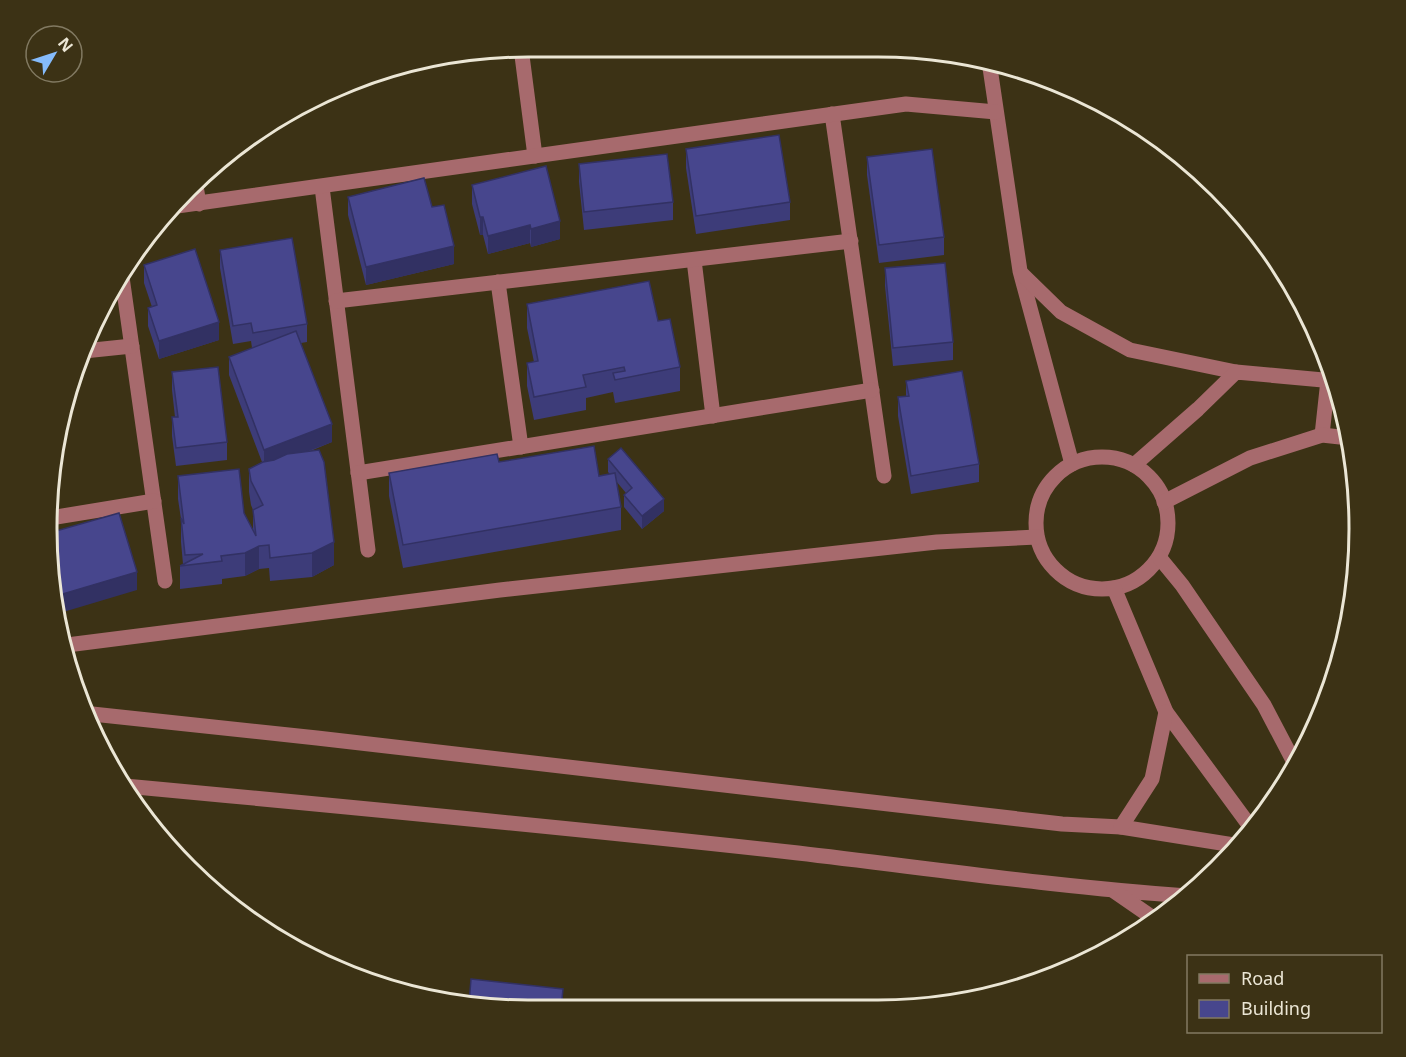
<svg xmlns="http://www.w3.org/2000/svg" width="1406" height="1057" font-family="'Noto Sans',sans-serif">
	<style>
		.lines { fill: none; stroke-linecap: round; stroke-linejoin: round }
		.minor { stroke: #a76a6d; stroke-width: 15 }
		.wall { fill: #3d3c79 }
		.shaded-wall { fill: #323163 }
		.building { fill: #47468d; stroke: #323163; stroke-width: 1.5 }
		.rim { fill: none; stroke: #ebe6d5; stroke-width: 3 }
	</style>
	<rect width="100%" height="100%" fill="#3c3215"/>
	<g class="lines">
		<g class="minor">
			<path d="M521,48l14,108"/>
			<path d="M989,61l31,210 52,193"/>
			<path d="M832,114l52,362"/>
			<path d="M196,186l3,18"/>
			<path d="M322,187l46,363"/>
			<path d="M170,207l736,-103 90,8"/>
			<path d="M694,260l19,156"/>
			<path d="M1022,274l39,38 69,38 106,22"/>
			<path d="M122,277l43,304"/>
			<path d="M498,282l23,165"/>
			<path d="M336,301l515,-60"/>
			<path d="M84,351l48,-5"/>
			<path d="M1322,435l6,-55"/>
			<circle cx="1102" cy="523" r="66"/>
			<path d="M1134,465l64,-56 38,-37 98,9"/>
			<path d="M358,473l514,-83"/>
			<path d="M1164,502l86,-44 72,-23 27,3"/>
			<path d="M50,518l104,-17"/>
			<path d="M1159,557l23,28 82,120 32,61"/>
			<path d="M1114,588l52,124 86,117"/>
			<path d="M67,645l433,-55 437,-48 100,-5"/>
			<path d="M83,713l234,25 745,86 59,3 119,19"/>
			<path d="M125,786c225,21 449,42 673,67 129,15 259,34 389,43"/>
			<path d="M1121,827l31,-48 14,-67"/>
			<path d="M1114,891l42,29"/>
		</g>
	</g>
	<g class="wall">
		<path d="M686,149l104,53v18l-94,14 -10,-66z"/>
		<path d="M867,157l77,80v18l-65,8 -12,-88z"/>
		<path d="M579,164l94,38v18l-89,10 -5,-48z"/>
		<path d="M472,185l88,54 -29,8 -1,-4 -42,11 -5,-19h-3l-8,-31z"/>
		<path d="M348,197l84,10 22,57 -88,21 -18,-70z"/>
		<path d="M220,250l87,74v18l-6,1 31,99 -24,10 26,113 -22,12 -42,4 -1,-13 -10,1 -14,7 -23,3v5l-42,5v-23l3,-2 -2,-22v-23l-3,-20v-23l66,37 9,17v-20l-2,-5 -2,-13v-23l13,-7 -33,-87v-18l23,-9 -1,-7 -18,3 -13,-76z"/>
		<path d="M144,265l75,75 -60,19 -11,-33v-18l4,-1 -8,-24z"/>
		<path d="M885,268l68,74v18l-60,6 -8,-80z"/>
		<path d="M527,304l131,17 22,46v24l-65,12 -2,-11 -27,6v12l-52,10 -7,-34v-23l7,-1 -7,-34z"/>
		<path d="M172,372l55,70v18l-51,6 -4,-30v-19h3l-3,-27z"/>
		<path d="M906,381l73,83v18l-68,12 -13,-78v-19l8,-1z"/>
		<path d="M608,459l56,52 -22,18 -18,-22v-12l2,-2 -10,-12 5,26v23l-218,38 -14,-72v-23l110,-11 100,14 11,-2 -2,-2z"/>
	</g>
	<g class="shaded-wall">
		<rect x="480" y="217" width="3" height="18"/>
		<path d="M560,221v18l-29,8v-18z"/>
		<path d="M530,225v18l-42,11v-18z"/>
		<path d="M454,246v18l-88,21v-18z"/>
		<path d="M219,322v18l-60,19v-18z"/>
		<path d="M332,424v18l-68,26v-18z"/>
		<path d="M664,499v12l-22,18v-13z"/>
		<path d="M334,542v23l-22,12v-24z"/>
		<path d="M259,546v23l-14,7v-23z"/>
		<path d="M137,572v18l-77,23 -4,-17z"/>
		<path d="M563,989v20h-2z"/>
	</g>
	<g class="building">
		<path d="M779,135l11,67 -94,14 -10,-67z"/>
		<path d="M932,149l12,88 -65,8 -12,-88z"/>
		<path d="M667,154l6,48 -89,10 -5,-48z"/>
		<path d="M546,166l14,55 -29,8 -1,-4 -42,11 -5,-19h-3l-8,-32z"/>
		<path d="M424,178l8,29 12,-2 10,41 -88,21 -18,-70z"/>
		<path d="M292,238l15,86 -54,9 -2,-10 -18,3 -13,-76z"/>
		<path d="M195,249l24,73 -60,19 -11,-33 9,-3 -13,-40z"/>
		<path d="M945,263l8,79 -60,6 -8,-80z"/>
		<path d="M649,281l9,40 12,-2 10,48 -65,13 -2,-7 12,-2 -1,-4 -41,8 3,12 -52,10 -7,-34 11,-2 -11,-57z"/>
		<path d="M296,331l36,93 -68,26 -35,-93z"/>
		<path d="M218,367l9,75 -51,6 -4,-31h6l-6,-45z"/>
		<path d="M962,371l17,93 -68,12 -13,-79 11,-1 -3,-15z"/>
		<path d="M594,446l5,30 16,-3 6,34 -218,38 -14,-72 108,-19 2,8z"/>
		<path d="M621,448l43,51 -22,17 -18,-21 8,-7 -24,-29z"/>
		<path d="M319,450l5,12 10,80 -22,11 -42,5 -1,-13 -10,1 -14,7 -24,3 1,5 -42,5 23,-12 -18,1 -4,-37 3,6 -6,-48 61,-7 5,44 12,23 -3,-26 10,-5 -12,-24 -2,-12 14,-7 11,-2 13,-6z"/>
		<path d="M119,513l18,59 -81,24 -8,-36 1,-27z"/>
		<path d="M319,960l22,3 -1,7z"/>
		<path d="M471,979l92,10 -2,20h-64l-28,-5z"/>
	</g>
	<path d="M0 0H1406V1057H0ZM528 57H878A471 471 0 0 1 1349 528V529A471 471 0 0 1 878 1000H528A471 471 0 0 1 57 529V528A471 471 0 0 1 528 57Z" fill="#3c3215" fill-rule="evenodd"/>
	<path class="rim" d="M528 57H878A471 471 0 0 1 1349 528V529A471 471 0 0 1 878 1000H528A471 471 0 0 1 57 529V528A471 471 0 0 1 528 57Z"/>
	<rect x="1187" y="955" width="195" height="78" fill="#3c3215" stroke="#827a62" stroke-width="1.5"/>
	<rect x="1199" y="974" width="30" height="9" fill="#a76a6d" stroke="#827a62" stroke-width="1.5"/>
	<text x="1241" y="985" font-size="18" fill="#ebe6d5">Road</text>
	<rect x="1199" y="1000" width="30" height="18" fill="#47468d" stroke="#827a62" stroke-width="1.5"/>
	<text x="1241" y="1015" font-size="18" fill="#ebe6d5">Building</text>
	<g transform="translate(54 54) rotate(51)"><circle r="28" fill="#3c3215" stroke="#827a62" stroke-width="1.5"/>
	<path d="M0-4.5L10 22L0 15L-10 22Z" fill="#85bbfb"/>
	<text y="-9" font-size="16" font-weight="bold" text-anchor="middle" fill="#ebe6d5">N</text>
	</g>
</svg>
